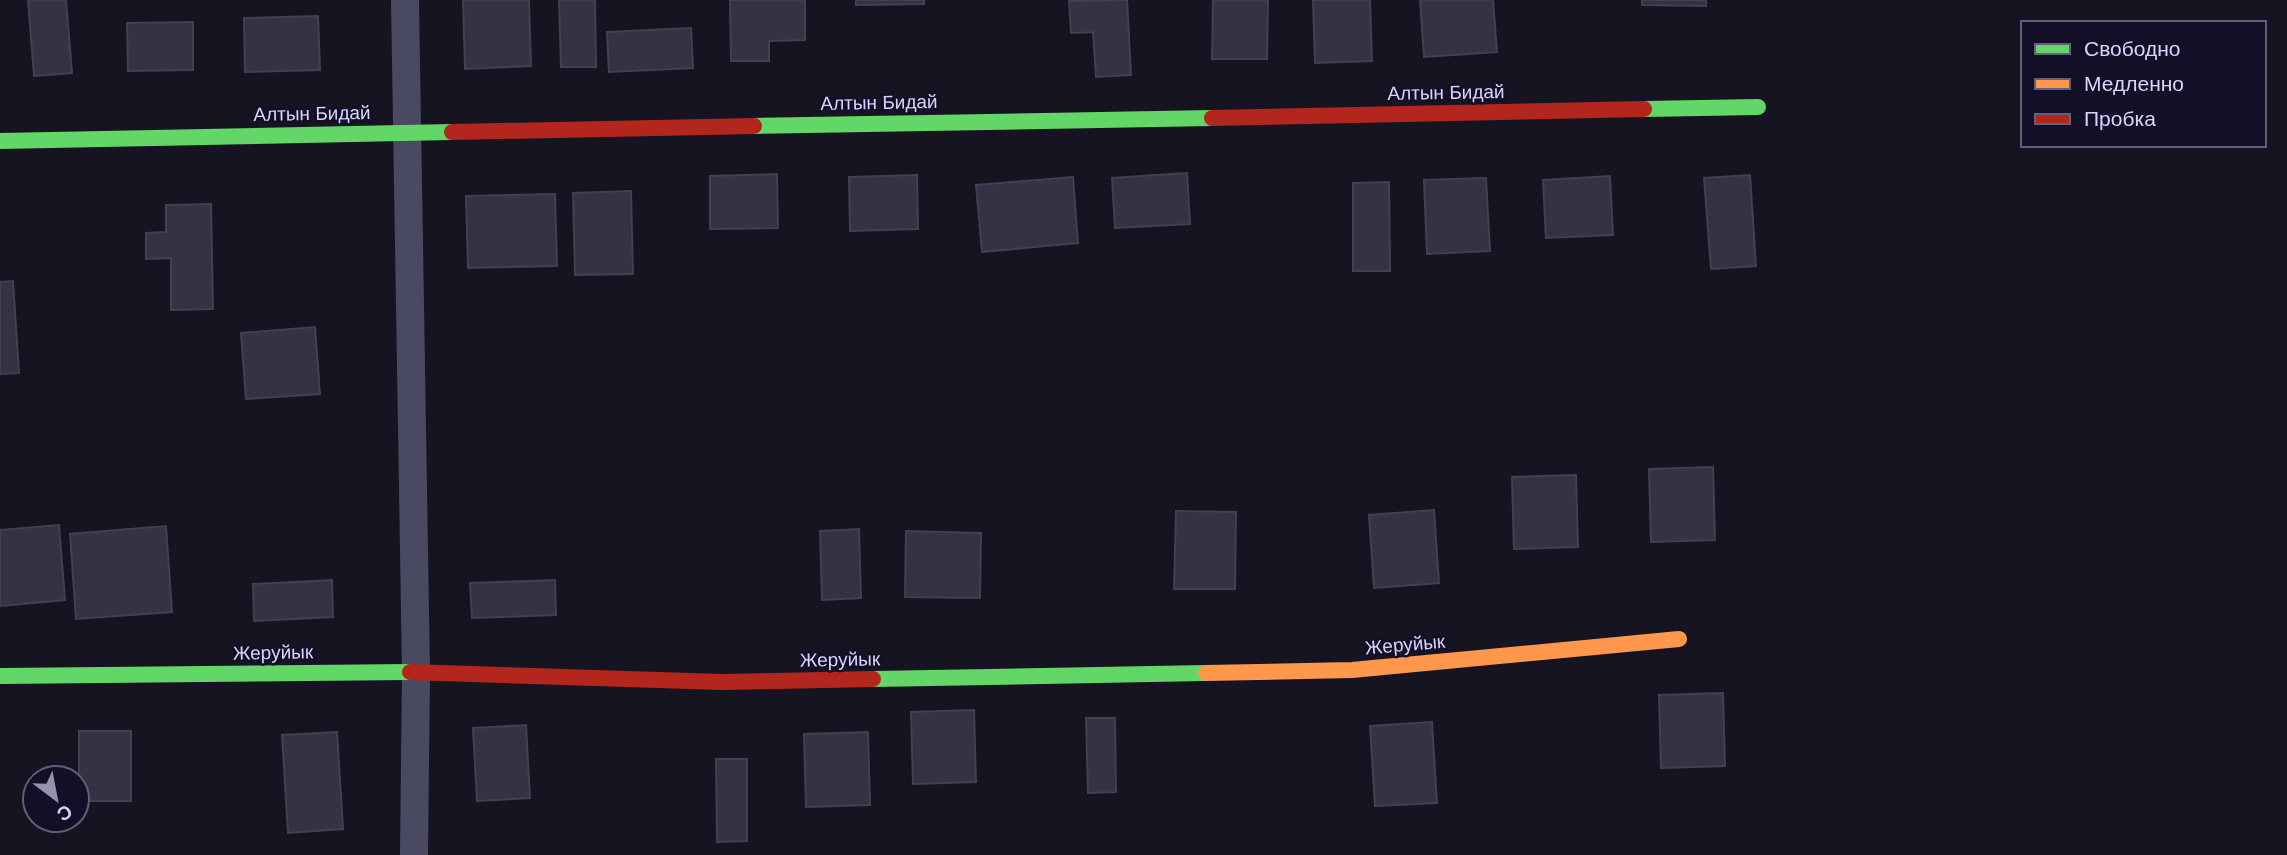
<svg xmlns="http://www.w3.org/2000/svg" width="2287" height="855" font-family="Helvetica,sans-serif">
	<style>
		.building { fill: #343243; stroke: #433f54; stroke-width: 2 }
		.lines { fill: none; stroke-linecap: round; stroke-linejoin: round }
		.street { stroke: #4a4962; stroke-width: 28 }
		.fast { stroke: #63d668; stroke-width: 16 }
		.slow { stroke: #ff974d; stroke-width: 16 }
		.jam { stroke: #b3261e; stroke-width: 16 }
		.labels { text-anchor: middle; stroke-width: 5; stroke-linejoin: round; paint-order: stroke }
		.street-label { font-size: 19px; fill: #d9d4ff; stroke: #130f26 }
	</style>
	<rect width="100%" height="100%" fill="#161421"/>
	<g class="building">
		<path d="M28,0h38l6,73 -38,3z"/>
		<path d="M463,0h66l2,66 -66,3z"/>
		<path d="M559,0h36l1,67h-35z"/>
		<path d="M730,0h75v40l-36,1v20h-38z"/>
		<path d="M856,0h68v4l-68,1z"/>
		<path d="M1127,0l4,75 -35,2 -3,-45 -22,1 -2,-32z"/>
		<path d="M1213,0h55l-1,59h-55z"/>
		<path d="M1313,0h57l2,61 -57,2z"/>
		<path d="M1420,0h73l4,52 -73,5z"/>
		<path d="M1642,0h64v6l-64,-1z"/>
		<path d="M318,16l2,54 -75,2 -1,-54z"/>
		<path d="M193,22v48l-65,1 -1,-48z"/>
		<path d="M691,28l2,40 -84,4 -2,-40z"/>
		<path d="M1187,173l3,51 -75,4 -3,-50z"/>
		<path d="M777,174l1,54 -68,1v-53z"/>
		<path d="M917,175l1,54 -68,2 -1,-54z"/>
		<path d="M1750,175l6,91 -45,3 -7,-91z"/>
		<path d="M1610,176l3,59 -67,3 -3,-58z"/>
		<path d="M1073,177l5,66 -96,9 -6,-67z"/>
		<path d="M1486,178l4,73 -63,3 -3,-74z"/>
		<path d="M1389,182l1,89h-37v-88z"/>
		<path d="M631,191l2,83 -58,1 -2,-82z"/>
		<path d="M555,194l2,72 -89,2 -2,-72z"/>
		<path d="M211,204l2,105 -42,1v-52l-25,1v-26l20,-1v-27z"/>
		<path d="M13,281l6,92 -19,1v-92z"/>
		<path d="M315,327l5,67 -74,5 -5,-66z"/>
		<path d="M1713,467l2,73 -64,2 -2,-73z"/>
		<path d="M1576,475l2,72 -64,2 -2,-72z"/>
		<path d="M1434,510l5,73 -65,5 -5,-73z"/>
		<path d="M1176,511l60,1 -1,77h-61z"/>
		<path d="M59,525l6,75 -65,6v-76z"/>
		<path d="M166,526l6,86 -96,7 -6,-85z"/>
		<path d="M859,529l2,69 -39,2 -2,-69z"/>
		<path d="M906,531l75,2 -1,65 -75,-1z"/>
		<path d="M332,580l1,37 -79,4 -1,-37z"/>
		<path d="M555,580l1,35 -84,3 -2,-35z"/>
		<path d="M1723,693l2,73 -64,2 -2,-73z"/>
		<path d="M974,710l2,72 -63,2 -2,-72z"/>
		<path d="M1086,718h29l1,74 -28,1z"/>
		<path d="M1432,722l5,81 -62,3 -5,-80z"/>
		<path d="M526,725l4,73 -53,3 -4,-73z"/>
		<rect x="79" y="731" width="52" height="70"/>
		<path d="M337,732l6,97 -55,4 -6,-98z"/>
		<path d="M868,732l2,73 -64,2 -2,-73z"/>
		<path d="M716,759h31v82l-30,1z"/>
	</g>
	<g class="lines">
		<path class="street" d="M405,0l11,672 -2,183"/>
		<g class="fast">
			<path d="M1644,109l114,-2"/>
			<path d="M754,126l458,-8"/>
			<path d="M0,141l452,-9"/>
			<path d="M0,676l410,-4"/>
			<path d="M873,679l333,-6"/>
		</g>
		<path class="slow" d="M1206,673l146,-3 327,-31"/>
		<g class="jam">
			<path d="M1212,118l432,-9"/>
			<path d="M452,132l302,-6"/>
			<path d="M410,672l312,10 151,-3"/>
		</g>
	</g>
	<g class="labels">
		<g class="street-label">
			<text transform="translate(1446 92) rotate(-1)" y="7">Алтын Бидай</text>
			<text transform="translate(879 102) rotate(-1)" y="7">Алтын Бидай</text>
			<text transform="translate(312 113) rotate(-1)" y="7">Алтын Бидай</text>
			<text transform="translate(1405 644) rotate(-5)" y="7">Жеруйык</text>
			<text transform="translate(273 652) rotate(-1)" y="7">Жеруйык</text>
			<text transform="translate(840 659) rotate(-1)" y="7">Жеруйык</text>
		</g>
	</g>
	<rect x="2021" y="21" width="245" height="126" fill="#130f26" stroke="#625e7d" stroke-width="2"/>
	<rect x="2035" y="44" width="35" height="10" fill="#63d668" stroke="#625e7d" stroke-width="2"/>
	<text x="2084" y="56" font-size="21" fill="#d9d4ff">Свободно</text>
	<rect x="2035" y="79" width="35" height="10" fill="#ff974d" stroke="#625e7d" stroke-width="2"/>
	<text x="2084" y="91" font-size="21" fill="#d9d4ff">Медленно</text>
	<rect x="2035" y="114" width="35" height="10" fill="#b3261e" stroke="#625e7d" stroke-width="2"/>
	<text x="2084" y="126" font-size="21" fill="#d9d4ff">Пробка</text>
	<g transform="translate(56 799) rotate(148)"><circle r="33" fill="#130f26" stroke="#625e7d" stroke-width="2"/>
	<path d="M0-5L12 26L0 18L-12 26Z" fill="#9591b1"/>
	<text y="-10" font-size="19" font-weight="bold" text-anchor="middle" fill="#d9d4ff">С</text>
	</g>
</svg>
